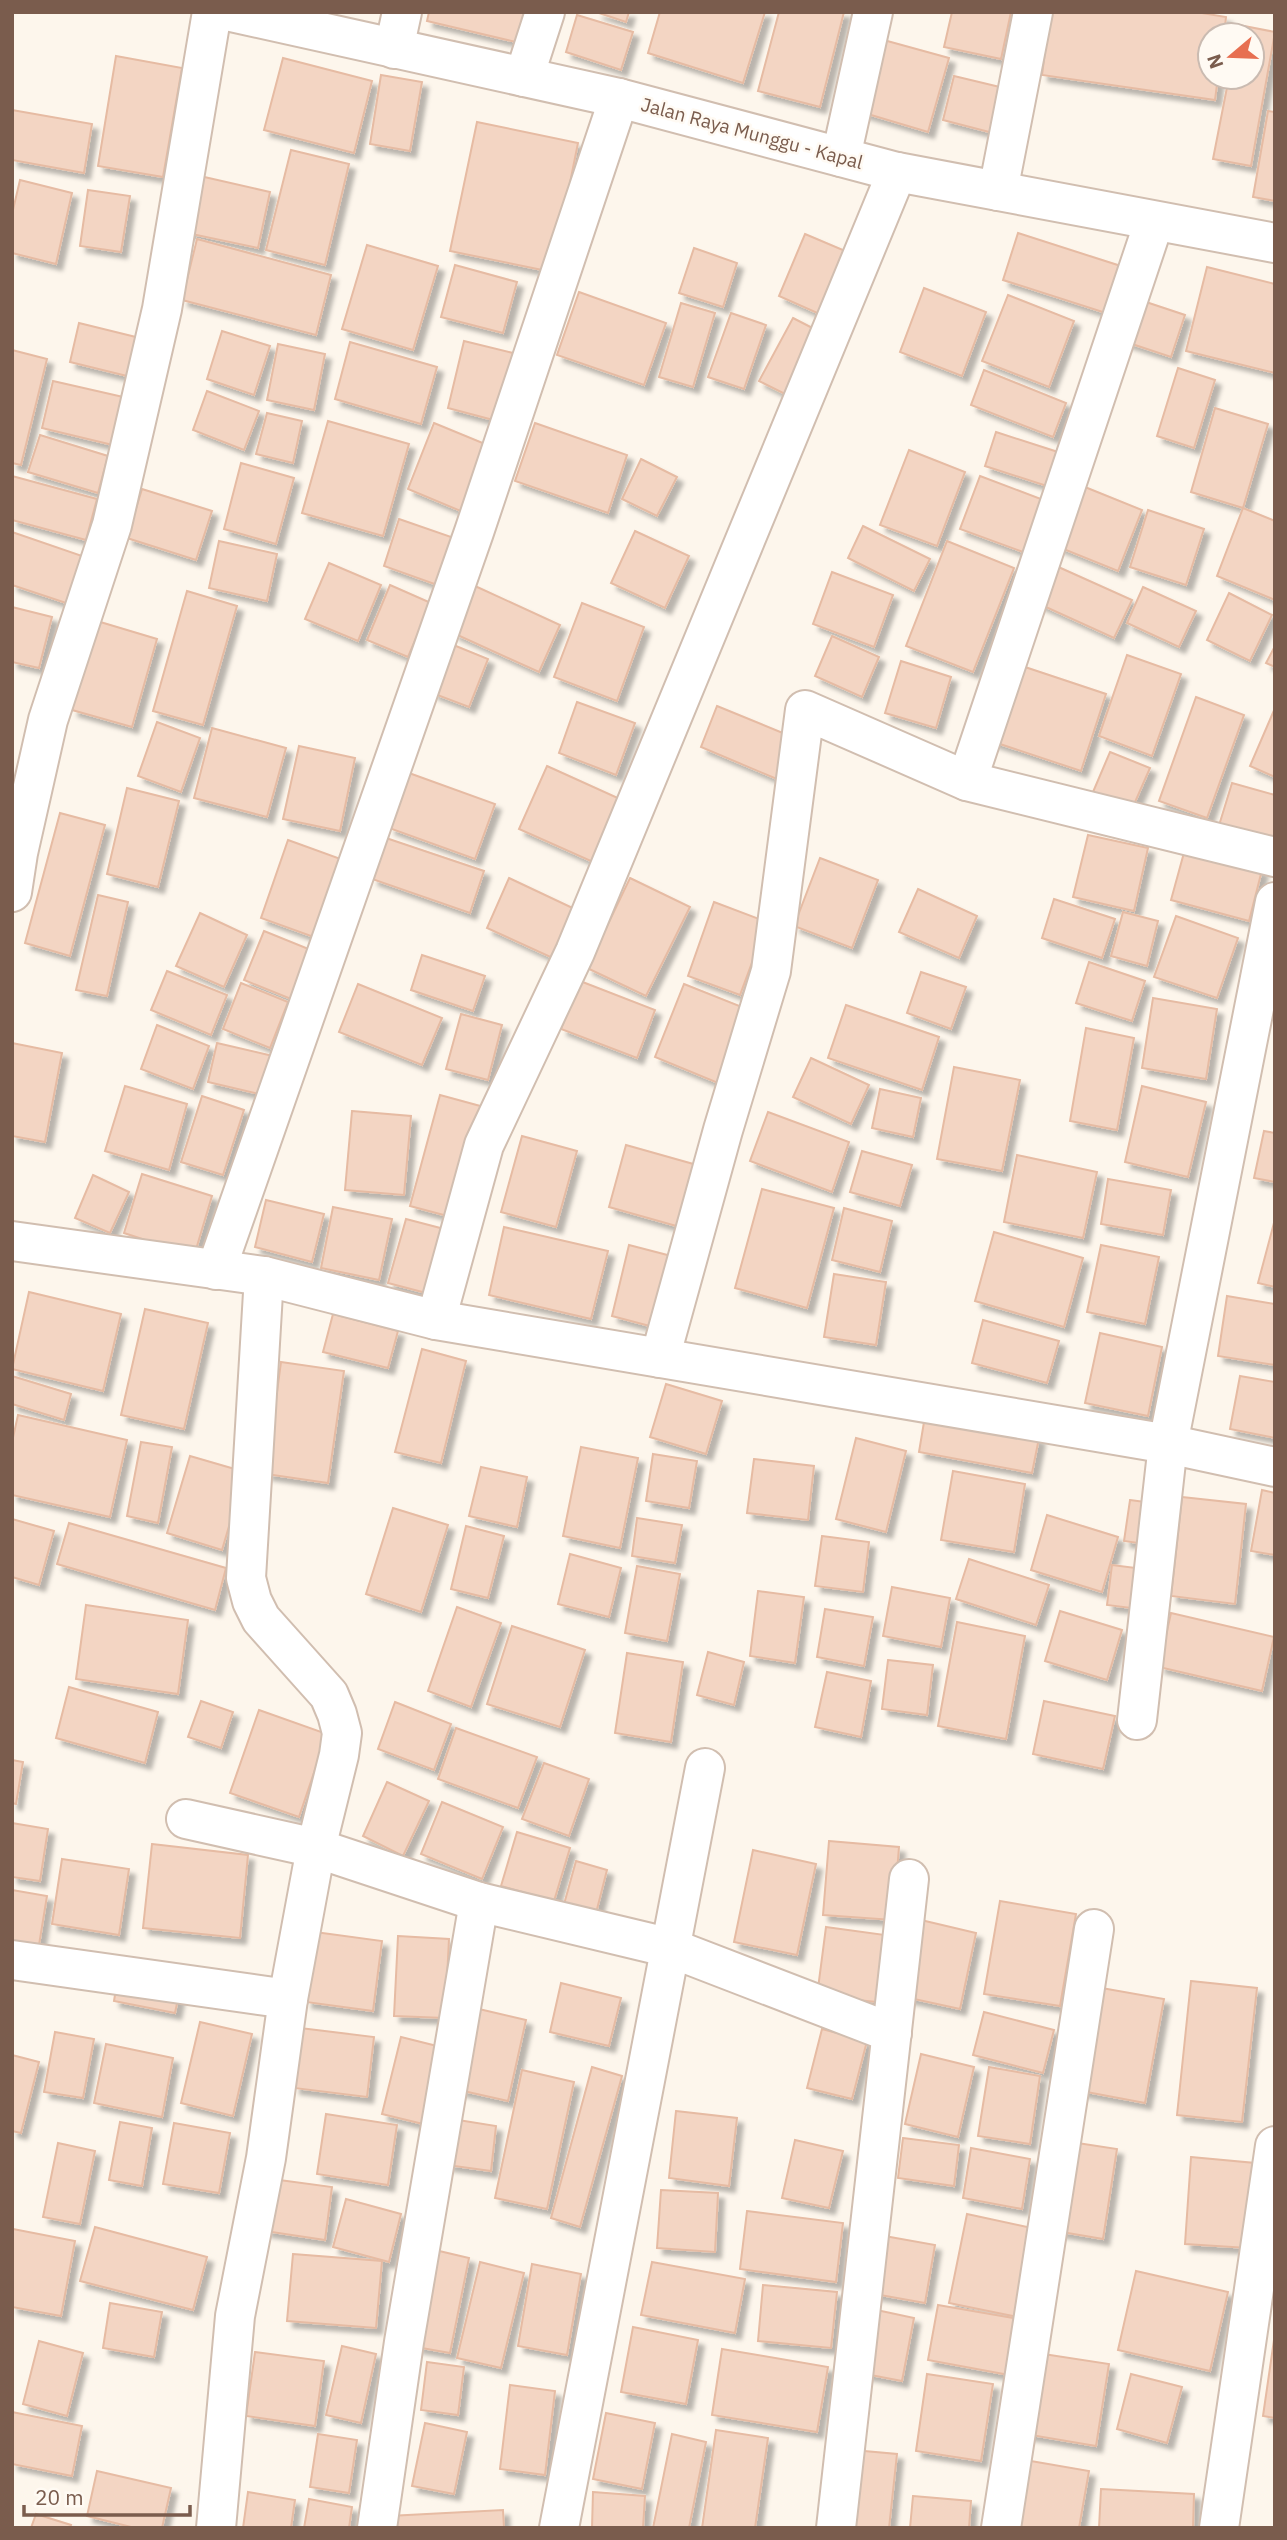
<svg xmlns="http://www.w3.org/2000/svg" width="1287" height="2540" font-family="'IBM Plex Sans',sans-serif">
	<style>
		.building { fill: #f3d5c3; stroke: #e6bba3; stroke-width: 2; filter: url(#shadow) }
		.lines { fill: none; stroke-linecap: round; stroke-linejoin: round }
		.minor-casing { stroke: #d1beb0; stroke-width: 42 }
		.minor { stroke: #fff; stroke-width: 38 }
		.labels { text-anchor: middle; stroke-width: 5; stroke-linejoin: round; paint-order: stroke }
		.street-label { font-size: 19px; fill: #7a5c4d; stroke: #fffaf3 }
	</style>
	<defs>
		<filter id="shadow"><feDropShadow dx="6" dy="6" stdDeviation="2" flood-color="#0004"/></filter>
	</defs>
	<rect width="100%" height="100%" fill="#fdf6ec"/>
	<g class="building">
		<path d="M429,12h98l-7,31 -93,-22z"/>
		<path d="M596,12h33l-3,10z"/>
		<path d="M660,12h105l-22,71 -95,-30z"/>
		<path d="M779,12h65l-24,95 -62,-16z"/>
		<path d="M952,12h59l-10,47 -57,-12z"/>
		<path d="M1050,12h146l30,5 -2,18h-14v42h8l-3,23 -173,-25z"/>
		<path d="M577,15l56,17 -12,38 -55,-18z"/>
		<path d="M1239,25l36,7 -24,134 -38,-7 16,-82h23v-42h-15z"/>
		<path d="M880,39l69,19 -21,74 -67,-20z"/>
		<path d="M116,56l66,12 -19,109 -65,-11z"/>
		<path d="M283,58l89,23 -18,72 -90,-23z"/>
		<path d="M381,75l41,7 -12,69 -40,-7z"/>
		<path d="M954,76l50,12 -11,45 -50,-13z"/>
		<path d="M12,110l80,14 -8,49 -72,-13z"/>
		<path d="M1268,111l7,1v89l-22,-4z"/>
		<path d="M477,122l101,21 -26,129 -102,-21z"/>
		<path d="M291,150l58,14 -24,101 -59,-15z"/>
		<path d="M200,176l70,16 -12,56 -71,-15z"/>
		<path d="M20,180l52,13 -16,71 -44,-11v-39z"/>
		<path d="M88,190l42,6 -9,56 -41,-6z"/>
		<path d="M1018,233l109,35 -15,47 -109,-35z"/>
		<path d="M805,234l45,19 -26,63 -45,-20z"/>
		<path d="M197,239l134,36 -15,60 -134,-35z"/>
		<path d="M367,245l71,21 -25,84 -71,-21z"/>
		<path d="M694,248l43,15 -14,44 -44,-14z"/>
		<path d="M455,265l62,17 -14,51 -62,-16z"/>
		<path d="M1207,267l68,17v89l-89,-22z"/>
		<path d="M924,288l62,24 -24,64 -62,-24z"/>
		<path d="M579,292l87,31 -22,62 -87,-30z"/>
		<path d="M1008,295l66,26 -25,66 -67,-26z"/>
		<path d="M1137,299l48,16 -14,42 -48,-16z"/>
		<path d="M681,303l34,10 -22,74 -34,-10z"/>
		<path d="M731,313l35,12 -22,64 -36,-12z"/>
		<path d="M793,318l33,17 -33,63 -34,-17z"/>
		<path d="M79,323l61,15 -9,39 -61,-15z"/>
		<path d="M222,331l48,15 -16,49 -47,-16z"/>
		<path d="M464,341l49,12 -16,68 -49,-13z"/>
		<path d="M350,342l87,25 -16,57 -86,-25z"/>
		<path d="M278,344l47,10 -11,56 -47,-10z"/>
		<path d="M12,350l35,9 -26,106 -9,-2z"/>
		<path d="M1178,368l37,12 -21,68 -37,-12z"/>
		<path d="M984,370l82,33 -13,34 -82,-32z"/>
		<path d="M53,381l79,18 -11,48 -79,-19z"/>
		<path d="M207,391l52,20 -15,39 -51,-20z"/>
		<path d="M1215,408l53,16 -25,84 -52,-16z"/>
		<path d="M267,413l35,8 -9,42 -37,-9z"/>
		<path d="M328,421l81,23 -26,92 -81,-23z"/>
		<path d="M434,423l56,23 -27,66 -55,-23z"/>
		<path d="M535,423l92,32 -19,58 -93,-32z"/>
		<path d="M996,432l65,21 -11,34 -65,-21z"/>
		<path d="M40,435l68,21 -10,37 -70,-21z"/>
		<path d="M909,450l56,22 -28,74 -57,-21z"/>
		<path d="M641,459l36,18 -20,39 -35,-17z"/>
		<path d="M241,463l53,15 -18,66 -52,-15z"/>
		<path d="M12,476l85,23 -11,41 -74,-20z"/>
		<path d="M980,476l61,23 -18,53 -63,-23z"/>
		<path d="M1075,483l67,27 -24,61 -67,-27z"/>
		<path d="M142,489l70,22 -16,49 -69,-22z"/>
		<path d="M1243,508l32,13v79l-58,-24z"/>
		<path d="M1148,510l56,19 -18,56 -56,-18z"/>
		<path d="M399,519l58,20 -17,47 -56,-20z"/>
		<path d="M863,526l67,33 -16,32 -66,-33z"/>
		<path d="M635,531l54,25 -24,52 -54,-25z"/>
		<path d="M12,532l76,26 -16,47 -60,-20z"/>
		<path d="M219,541l58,13 -10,47 -58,-13z"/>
		<path d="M947,541l67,27 -41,104 -67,-26z"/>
		<path d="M329,563l52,22 -23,56 -53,-22z"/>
		<path d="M1054,565l78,35 -18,38 -77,-35z"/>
		<path d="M832,572l61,23 -19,52 -61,-23z"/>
		<path d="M390,585l41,18 -23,54 -41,-17z"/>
		<path d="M475,586l85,39 -21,47 -86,-39z"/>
		<path d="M1143,587l53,24 -17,36 -52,-24z"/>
		<path d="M187,591l50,15 -34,119 -50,-14z"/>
		<path d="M1229,593l43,22 -22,46 -43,-21z"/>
		<path d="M582,603l62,24 -27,74 -63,-24z"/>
		<path d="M12,607l40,10 -13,51 -27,-6z"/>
		<path d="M97,621l60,18 -25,88 -60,-17z"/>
		<path d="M832,636l47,21 -17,40 -47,-21z"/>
		<path d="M451,644l37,15 -19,48 -37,-14z"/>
		<path d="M1275,646v21l-9,-4z"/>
		<path d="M1127,655l54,19 -29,82 -53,-20z"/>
		<path d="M901,661l50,16 -15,51 -51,-15z"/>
		<path d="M1016,664l90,30 -25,77 -90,-30z"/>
		<path d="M1196,697l48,18 -37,103 -48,-17z"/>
		<path d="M577,702l58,21 -19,52 -57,-22z"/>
		<path d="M717,706l83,34 -16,42 -83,-35z"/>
		<path d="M1275,708v69l-25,-11z"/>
		<path d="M157,722l43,16 -19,54 -43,-16z"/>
		<path d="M212,728l74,20 -19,69 -73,-19z"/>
		<path d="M299,746l56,12 -15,73 -57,-12z"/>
		<path d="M1110,752l40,16 -18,41 -39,-17z"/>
		<path d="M547,766l73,33 -27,63 -74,-33z"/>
		<path d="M409,773l86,31 -20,55 -86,-31z"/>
		<path d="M1232,783l43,12v49l-58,-12z"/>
		<path d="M127,788l52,13 -21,86 -51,-13z"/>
		<path d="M60,813l45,12 -35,131 -45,-13z"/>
		<path d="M1088,835l60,13 -14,63 -61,-14z"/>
		<path d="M386,838l98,33 -14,42 -98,-34z"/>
		<path d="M288,840l61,22 -27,78 -61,-22z"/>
		<path d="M1185,849l77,21 -13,51 -78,-21z"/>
		<path d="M820,858l58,22 -26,68 -58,-22z"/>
		<path d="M509,878l70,33 -22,49 -70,-32z"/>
		<path d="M630,878l60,29 -44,89 -59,-28z"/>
		<path d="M918,889l59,27 -18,42 -60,-26z"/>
		<path d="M98,895l30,7 -21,94 -31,-6z"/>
		<path d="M1054,899l61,20 -13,39 -60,-20z"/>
		<path d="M714,902l53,20 -27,73 -52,-19z"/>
		<path d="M1123,912l35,9 -11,45 -36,-10z"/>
		<path d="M200,913l47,22 -23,52 -48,-21z"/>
		<path d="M1176,916l62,22 -21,60 -63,-21z"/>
		<path d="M264,931l52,21 -20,49 -52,-21z"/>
		<path d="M422,955l63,21 -12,35 -62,-21z"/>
		<path d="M1089,962l56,19 -13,40 -56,-18z"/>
		<path d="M167,971l60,24 -16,40 -60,-25z"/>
		<path d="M921,972l45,15 -15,42 -44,-16z"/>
		<path d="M580,981l75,29 -18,48 -76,-29z"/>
		<path d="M241,983l47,19 -18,46 -47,-19z"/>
		<path d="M358,984l84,34 -20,47 -83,-33z"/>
		<path d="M684,984l63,25 -29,74 -63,-26z"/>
		<path d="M1153,998l64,11 -11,70 -64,-11z"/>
		<path d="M846,1005l93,32 -17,53 -94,-32z"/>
		<path d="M461,1014l41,11 -14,55 -42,-11z"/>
		<path d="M157,1025l52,21 -16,43 -52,-20z"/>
		<path d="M1086,1028l48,10 -17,92 -47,-9z"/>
		<path d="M12,1043l50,10 -17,89 -33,-6z"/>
		<path d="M217,1043l56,13 -10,39 -55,-13z"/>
		<path d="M811,1058l58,27 -18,39 -58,-27z"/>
		<path d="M954,1067l66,13 -18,91 -65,-12z"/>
		<path d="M125,1086l62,18 -18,66 -64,-19z"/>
		<path d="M1142,1086l64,16 -18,75 -63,-15z"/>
		<path d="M880,1089l41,9 -8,39 -41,-9z"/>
		<path d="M440,1095l44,12 -29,111 -45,-12z"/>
		<path d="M202,1096l42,14 -21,65 -42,-13z"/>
		<path d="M352,1111l59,5 -7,79 -59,-5z"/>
		<path d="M768,1112l81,30 -17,50 -82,-31z"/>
		<path d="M1264,1131l11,2v49l-21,-4z"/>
		<path d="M522,1136l55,15 -21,76 -55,-15z"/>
		<path d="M626,1145l78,22 -17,62 -78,-22z"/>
		<path d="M862,1151l50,14 -12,41 -50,-14z"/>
		<path d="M1017,1155l80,17 -14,66 -79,-16z"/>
		<path d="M142,1174l70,22 -18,60 -70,-23z"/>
		<path d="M93,1175l36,17 -19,41 -35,-15z"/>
		<path d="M1108,1179l63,11 -8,45 -62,-11z"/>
		<path d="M762,1189l72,19 -27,100 -72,-20z"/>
		<path d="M266,1200l58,14 -12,48 -57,-15z"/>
		<path d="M333,1207l59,12 -13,61 -58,-12z"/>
		<path d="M844,1208l48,13 -12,51 -48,-12z"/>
		<path d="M406,1219l42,11 -18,64 -42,-11z"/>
		<path d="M1275,1219v68l-17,-4z"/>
		<path d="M504,1227l104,24 -17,68 -102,-24z"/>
		<path d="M994,1232l89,26 -19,69 -89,-26z"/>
		<path d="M629,1245l50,13 -18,71 -49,-13z"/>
		<path d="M1101,1245l58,12 -14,67 -58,-12z"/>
		<path d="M834,1274l52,8 -10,63 -52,-8z"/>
		<path d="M29,1292l92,22 -18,77 -91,-22z"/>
		<path d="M1227,1296l48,8v61l-57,-9z"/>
		<path d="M145,1309l63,14 -24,106 -63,-14z"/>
		<path d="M333,1314l65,17 -10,37 -65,-16z"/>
		<path d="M983,1320l76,21 -12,42 -75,-20z"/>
		<path d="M1100,1333l62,14 -14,69 -63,-13z"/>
		<path d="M422,1349l44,12 -25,102 -46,-11z"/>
		<path d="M281,1362l63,9 -16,112 -62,-9z"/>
		<path d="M12,1376l59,18 -7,26 -52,-16z"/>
		<path d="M1240,1376l35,6v56l-45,-9z"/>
		<path d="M666,1384l56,17 -16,53 -56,-17z"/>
		<path d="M18,1415l109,25 -17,77 -98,-22v-53z"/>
		<path d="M925,1416l114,22 -7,35 -113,-21z"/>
		<path d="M856,1438l50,13 -20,81 -50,-13z"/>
		<path d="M141,1442l31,5 -14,76 -31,-7z"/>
		<path d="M581,1447l57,11 -18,90 -57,-12z"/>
		<path d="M653,1454l44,7 -8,47 -43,-7z"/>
		<path d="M190,1456l55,16 -23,78 -55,-17z"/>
		<path d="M754,1459l60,7 -6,54 -61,-7z"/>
		<path d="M481,1467l46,10 -10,50 -48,-11z"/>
		<path d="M953,1471l72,13 -11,68 -73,-12z"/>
		<path d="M1262,1490l13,3v62l-24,-4z"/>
		<path d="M1182,1497l64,7 -11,100 -64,-8z"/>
		<path d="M1130,1500l23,3 -8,41 -21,-3z"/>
		<path d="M393,1508l55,17 -27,87 -55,-18z"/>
		<path d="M1047,1515l71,22 -16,55 -71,-22z"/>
		<path d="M637,1518l45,7 -7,38 -43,-7z"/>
		<path d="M12,1519l42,12 -15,54 -27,-8z"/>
		<path d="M69,1523l157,45 -11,42 -158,-46z"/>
		<path d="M466,1526l38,10 -16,62 -37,-9z"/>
		<path d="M822,1536l47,6 -6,50 -48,-6z"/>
		<path d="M570,1554l51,14 -12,49 -51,-13z"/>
		<path d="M969,1559l80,26 -13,40 -80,-26z"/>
		<path d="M1112,1565l32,4 -5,40 -32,-4z"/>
		<path d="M637,1566l43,8 -13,67 -42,-8z"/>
		<path d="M892,1587l58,11 -9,49 -58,-11z"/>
		<path d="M758,1591l46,6 -9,66 -45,-7z"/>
		<path d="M86,1605l102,15 -10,74 -102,-15z"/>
		<path d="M457,1607l44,16 -30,84 -43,-16z"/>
		<path d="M825,1609l48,8 -9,49 -47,-9z"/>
		<path d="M1060,1611l62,19 -15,50 -62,-19z"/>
		<path d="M1171,1613l103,24 -12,54 -103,-24z"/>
		<path d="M957,1622l68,14 -19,103 -68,-13z"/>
		<path d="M512,1626l73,24 -25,77 -73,-23z"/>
		<path d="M708,1652l36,10 -10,43 -37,-10z"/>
		<path d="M627,1653l56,9 -12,80 -56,-9z"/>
		<path d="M888,1660l45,5 -6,50 -45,-6z"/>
		<path d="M827,1672l44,9 -10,56 -46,-10z"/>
		<path d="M69,1687l89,25 -13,51 -89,-25z"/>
		<path d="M201,1701l32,11 -12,36 -33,-11z"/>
		<path d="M1044,1701l71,15 -12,53 -70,-15z"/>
		<path d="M395,1702l56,22 -17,46 -56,-21z"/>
		<path d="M259,1710l68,24 -28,83 -69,-24z"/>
		<path d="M456,1728l81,29 -19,51 -80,-29z"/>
		<path d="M12,1760l11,2 -7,42 -4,-1z"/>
		<path d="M544,1763l45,16 -20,57 -47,-17z"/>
		<path d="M387,1782l42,19 -26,55 -40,-20z"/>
		<path d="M442,1802l61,25 -21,52 -61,-25z"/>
		<path d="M12,1823l36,6 -8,52 -28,-4z"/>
		<path d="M517,1832l53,16 -16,53 -53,-15z"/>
		<path d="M829,1841l70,6 -6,73 -70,-5z"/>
		<path d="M152,1844l96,11 -8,83 -97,-10z"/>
		<path d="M753,1850l63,14 -19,91 -63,-13z"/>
		<path d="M62,1859l67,10 -10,66 -67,-11z"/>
		<path d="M576,1861l31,9 -12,47 -32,-9z"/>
		<path d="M12,1890l35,6 -8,49 -27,-4z"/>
		<path d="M1000,1901l76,13 -16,92 -76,-12z"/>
		<path d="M921,1920l55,13 -16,76 -55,-12z"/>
		<path d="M826,1927l59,8 -8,67 -60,-6z"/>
		<path d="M315,1932l67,9 -9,70 -67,-9z"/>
		<path d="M398,1936l51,3 -4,79 -51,-2z"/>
		<path d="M118,1977l62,12 -5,24 -61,-12z"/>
		<path d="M1191,1981l66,7 -15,134 -65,-7z"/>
		<path d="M561,1983l60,15 -12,48 -59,-14z"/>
		<path d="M1096,1987l68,12 -19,104 -69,-13z"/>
		<path d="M479,2009l47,11 -18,81 -49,-11z"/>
		<path d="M984,2012l70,18 -11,43 -70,-18z"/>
		<path d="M200,2022l52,12 -19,82 -52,-13z"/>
		<path d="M300,2028l74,9 -7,60 -73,-9z"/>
		<path d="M822,2029l45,12 -15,58 -45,-11z"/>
		<path d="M55,2032l39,7 -11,59 -39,-6z"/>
		<path d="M401,2037l40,10 -18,77 -41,-10z"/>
		<path d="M106,2044l67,14 -11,59 -68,-14z"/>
		<path d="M921,2054l53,13 -16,70 -53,-13z"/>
		<path d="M12,2055l27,7 -18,71 -9,-2z"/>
		<path d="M592,2067l30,9 -42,151 -29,-9z"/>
		<path d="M989,2067l51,9 -10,68 -52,-8z"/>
		<path d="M522,2070l52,12 -27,127 -52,-11z"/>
		<path d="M676,2111l61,7 -8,68 -60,-8z"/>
		<path d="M326,2114l71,11 -9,60 -71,-11z"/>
		<path d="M452,2119l44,7 -5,45 -44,-6z"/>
		<path d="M120,2122l32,6 -10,58 -33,-6z"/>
		<path d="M174,2123l56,10 -11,60 -56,-9z"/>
		<path d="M903,2138l56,7 -5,41 -56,-8z"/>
		<path d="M795,2140l48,11 -14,57 -47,-10z"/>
		<path d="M1071,2142l46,7 -14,90 -47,-8z"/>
		<path d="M58,2143l37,8 -15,73 -37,-7z"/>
		<path d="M971,2148l59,11 -8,50 -59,-11z"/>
		<path d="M1191,2157l64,6 -7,85 -63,-4z"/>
		<path d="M272,2179l60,8 -7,53 -60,-9z"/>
		<path d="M661,2190l57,3 -3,59 -58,-4z"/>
		<path d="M346,2199l55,15 -12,48 -56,-15z"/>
		<path d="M747,2211l96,12 -7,59 -96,-13z"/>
		<path d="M967,2214l74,16 -18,88 -74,-15z"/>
		<path d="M95,2227l112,30 -14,53 -113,-29z"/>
		<path d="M13,2229l62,12 -14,75 -49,-9z"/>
		<path d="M879,2235l56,10 -10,58 -56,-10z"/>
		<path d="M435,2250l34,8 -19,95 -34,-6z"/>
		<path d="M293,2254l89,7 -6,67 -89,-7z"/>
		<path d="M480,2262l44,11 -23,95 -44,-10z"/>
		<path d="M652,2262l93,17 -10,54 -94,-18z"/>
		<path d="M532,2264l49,10 -14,81 -49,-9z"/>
		<path d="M1136,2271l92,21 -18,79 -92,-21z"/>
		<path d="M763,2285l74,7 -6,56 -73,-7z"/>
		<path d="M110,2303l52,9 -8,45 -51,-9z"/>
		<path d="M938,2305l81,14 -10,56 -81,-15z"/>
		<path d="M872,2309l42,9 -12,63 -42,-8z"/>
		<path d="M633,2327l65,13 -12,64 -65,-12z"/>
		<path d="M1275,2333v85l-12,-2z"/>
		<path d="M39,2341l44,12 -16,63 -44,-12z"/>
		<path d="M342,2346l34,8 -15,69 -35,-8z"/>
		<path d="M722,2349l106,18 -11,65 -105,-17z"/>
		<path d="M255,2352l69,9 -9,65 -69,-10z"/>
		<path d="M1037,2353l72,11 -13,82 -71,-12z"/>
		<path d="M427,2362l37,5 -6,48 -37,-5z"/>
		<path d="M927,2374l66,10 -12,77 -65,-10z"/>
		<path d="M1131,2374l51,13 -15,56 -50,-14z"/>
		<path d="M510,2385l45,6 -10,84 -45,-6z"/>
		<path d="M12,2412l70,14 -10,50 -60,-12z"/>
		<path d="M606,2413l49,10 -13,66 -49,-10z"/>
		<path d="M425,2423l42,9 -13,62 -42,-8z"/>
		<path d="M716,2430l52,8 -13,90h-53z"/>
		<path d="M318,2434l39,6 -8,53 -39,-6z"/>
		<path d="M672,2434l34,8 -17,86h-36z"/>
		<path d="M853,2450l44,4 -8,74h-44z"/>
		<path d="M1025,2460l64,11 -10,57h-66z"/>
		<path d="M97,2471l74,17 -9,40h-27l-48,-12z"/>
		<path d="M1101,2489l93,5 -1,34h-94z"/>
		<path d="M248,2492l47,8 -4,28h-48z"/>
		<path d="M593,2492l52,4 -2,32h-51z"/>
		<path d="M913,2496l58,5 -2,27h-59z"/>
		<path d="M309,2499l43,8 -3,21h-45z"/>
		<path d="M503,2510l1,18h-114l-1,-12z"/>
		<path d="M36,2514l35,11 -1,3h-39z"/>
	</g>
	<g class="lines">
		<g class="minor-casing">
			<g id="minor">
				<path d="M231,12l388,86 278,74 378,71"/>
				<path d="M394,49l8,-37"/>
				<path d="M524,77l21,-65"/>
				<path d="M841,157l32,-145"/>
				<path d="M998,191l35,-179"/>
				<path d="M967,781l187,-559"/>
				<path d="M12,892l6,-39 30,-133 64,-195 50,-216 50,-297"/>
				<path d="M12,1241l252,35 172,44 732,124 107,23"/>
				<path d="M216,1270l258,-738 145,-434"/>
				<path d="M436,1320l48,-175 91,-193 322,-780"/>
				<path d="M660,1358l63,-228 48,-159 34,-261 162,71 308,76"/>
				<path d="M1137,1720l31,-276 107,-542"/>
				<path d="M186,1819l130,29 163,54 192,46 221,85"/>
				<path d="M12,1960l276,39"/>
				<path d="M216,2528l19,-212 31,-158 22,-159 28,-151 23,-93 3,-22 -5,-19 -8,-19 -68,-76 -9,-18 -6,-23 18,-302"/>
				<path d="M377,2528l27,-186 75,-440"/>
				<path d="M559,2528l146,-760"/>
				<path d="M836,2528l73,-649"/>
				<path d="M1001,2528l93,-599"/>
				<path d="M1219,2528l56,-382"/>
			</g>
		</g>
		<use href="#minor" class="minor"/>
	</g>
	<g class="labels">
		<g class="street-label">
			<text transform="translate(752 133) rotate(15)" y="7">Jalan Raya Munggu - Kapal</text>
		</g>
	</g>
	<rect width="1287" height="2540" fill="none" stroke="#7a5c4d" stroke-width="28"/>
	<g transform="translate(1231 56) rotate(251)"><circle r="33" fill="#fffaf3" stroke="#cabbb1" stroke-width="2"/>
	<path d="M0-5L12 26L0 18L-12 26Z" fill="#e76f51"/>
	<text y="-10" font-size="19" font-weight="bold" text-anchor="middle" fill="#7a5c4d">N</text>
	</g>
	<path d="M24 2505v10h166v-10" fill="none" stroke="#7a5c4d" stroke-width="3.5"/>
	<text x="35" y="2505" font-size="21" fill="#7a5c4d" stroke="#fffaf3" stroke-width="5" paint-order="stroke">20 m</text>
</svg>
